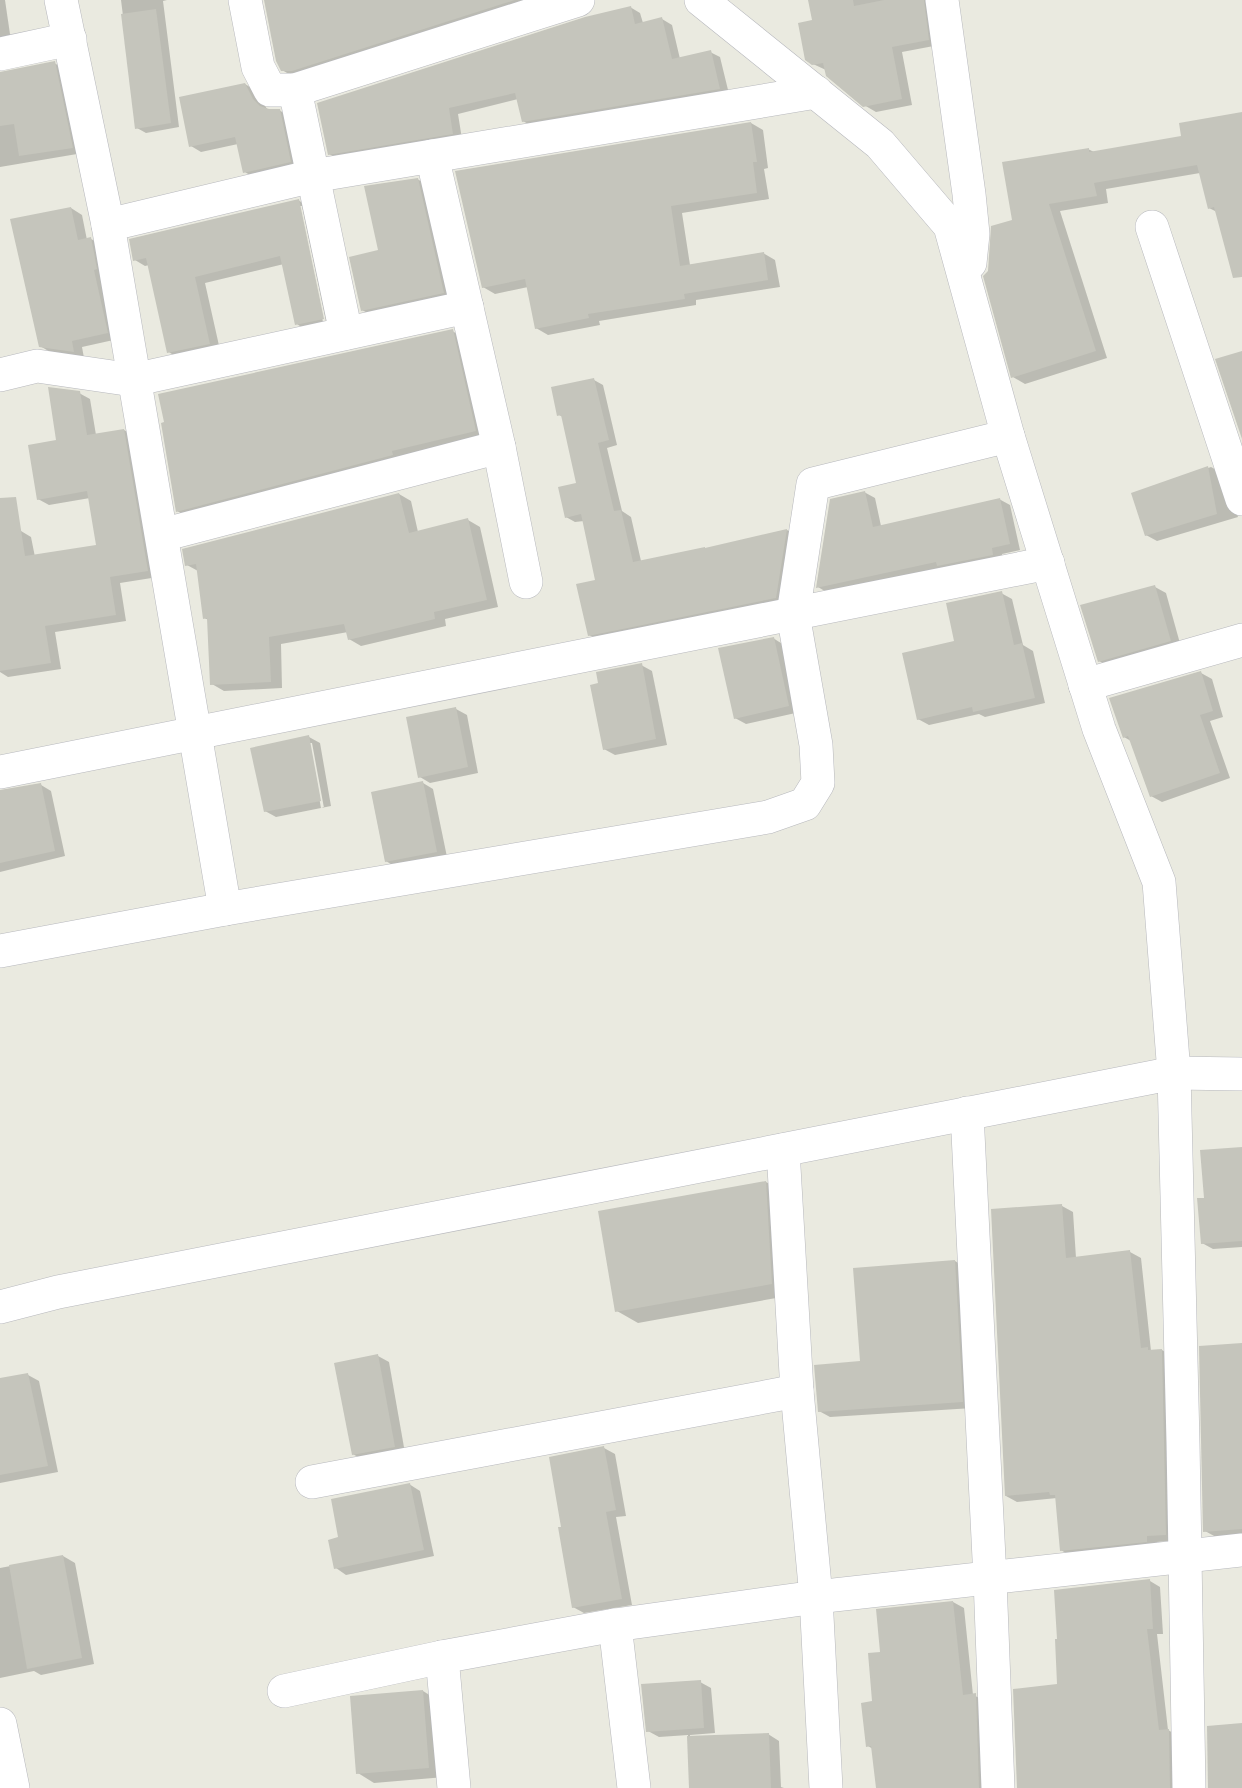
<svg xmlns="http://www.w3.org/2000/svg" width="1242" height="1788" font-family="'DejaVu Sans',sans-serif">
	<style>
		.shadow { fill: #0003; fill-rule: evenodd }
		.building { fill: #c5c5bc }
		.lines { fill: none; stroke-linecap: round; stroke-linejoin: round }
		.minor-casing { stroke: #b7b8bd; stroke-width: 34 }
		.minor { stroke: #fff; stroke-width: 33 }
	</style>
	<rect width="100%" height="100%" fill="#eaeae0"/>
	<g class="shadow">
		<path d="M0,0h5l6,41 -11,4z"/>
		<path d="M121,0h46l-4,1 16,126 -33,6 -9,-5z"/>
		<path d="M266,0h258l-230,77 -12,-7z"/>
		<path d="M809,0h126l4,45 -37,7 10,53 -36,7 -12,-7 -38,-35 -13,-6v-43z"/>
		<path d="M630,7l10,6 3,10 19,-4 10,6 8,34 30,-7 10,5 9,37 -196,33 -10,-6 -5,-22 -60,15 4,25 -123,20 -10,-5z"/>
		<path d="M54,63l11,6 18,84 -83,14v-93z"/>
		<path d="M245,84l11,7 11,18 12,1 11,7 11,51 -45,11 -11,-7 -7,-28 -37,8 -10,-6z"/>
		<path d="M1242,114v149l-25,-51 -8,-4 -9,-35 -94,16 2,14 -48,8 47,147 -82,26 -12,-7 -24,-105 24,-51 75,-72 6,3 89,-15z"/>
		<path d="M751,123l12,7 5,38 -4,1 5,30 -87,14 8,52 73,-12 12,7 5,27 -84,13v5l-97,16 1,4 -52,10 -12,-7 -8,-41 -33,7 -12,-7z"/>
		<path d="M417,179l11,6 26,114 -81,17 -11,-6 18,-59z"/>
		<path d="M298,200l11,7 25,118 -27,6 -10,-7 -13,-60 -79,19 15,67 -41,9 -10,-7 -20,-87 -4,1 -10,-6zM299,206h3l25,120 -3,1z"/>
		<path d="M71,208l11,7 5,25 4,-1 11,6 16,94 -36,8 2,11 -32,-5 -12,-7z"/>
		<path d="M452,331l11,6 23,100 -298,80 -11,-6z"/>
		<path d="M594,380l9,5 14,60 -10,3 15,63 9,6 10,44 66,-11 80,-20 9,5 -10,68 -187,37 -10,-5 7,-53 -12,-61 -9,1 -9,-5 12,-33 -15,-67 -4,-2z"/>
		<path d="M79,393l11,6 6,36 28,-5 10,6 24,141 -38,6 6,38 -71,11 6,37 -53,8 -8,-5v-138l21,-3 10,6 4,20 63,-11 -8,-48 -41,7 -11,-6 20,-58z"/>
		<path d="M1211,467l11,6 16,44 -81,24 -11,-6 -13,-41z"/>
		<path d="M864,492l11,6 6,28 118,-27 11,6 10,45 -18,4 1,6 -175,33 -10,-6z"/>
		<path d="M399,494l12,7 7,31 50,-12 12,7 18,80 -53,12 1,7 -85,20 -12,-7 -1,-7 -67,12 1,44 -58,3 -12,-7 -3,-64 -5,-2 -6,-47 -11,-6z"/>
		<path d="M1155,587l11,6 15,54 -71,20 -11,-6z"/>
		<path d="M1001,593l11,6 11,46 10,6 12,52 -60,14 -6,-3 -50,11 -11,-6 38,-77z"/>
		<path d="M773,638l11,7 16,67 -54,12 -11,-6z"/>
		<path d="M641,665l11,6 15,74 -52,10 -11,-6z"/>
		<path d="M1201,673l11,6 11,38 -13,4 20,57 -68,24 -11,-6 -20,-55 -7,-4z"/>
		<path d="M456,709l11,6 11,58 -48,10 -10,-6z"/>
		<path d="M309,737l11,6 11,63 -55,11 -11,-6zM309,743h3l12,65h-3z"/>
		<path d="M423,783l10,6 14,68 -50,11 -11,-7z"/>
		<path d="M41,785l10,6 14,65 -65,16v-80z"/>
		<path d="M1242,1149v98l-29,2 -11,-6 3,-44z"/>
		<path d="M766,1182l21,12 6,101 -155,28 -21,-12z"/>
		<path d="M1062,1206l11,6 3,46 54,-6 11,6 10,93 11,-1 10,6 4,184 -19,2 1,5 -86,10 -11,-7 -4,-52 -40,4 -11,-6z"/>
		<path d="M955,1261l11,7 7,140 -143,9 -11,-6 42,-48 -6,-94z"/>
		<path d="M1242,1344v191l-26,2 -11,-6z"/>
		<path d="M378,1356l11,6 16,91 -41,8 -11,-7z"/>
		<path d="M28,1375l11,6 19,91 -58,11v-103z"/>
		<path d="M604,1448l11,6 11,62 -10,1 16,88 -48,8 -11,-6 -10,-79z"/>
		<path d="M409,1484l11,7 14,65 -88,19 -10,-7 5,-30z"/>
		<path d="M63,1556l12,7 19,101 -53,11 -7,-4 -34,7v-110z"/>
		<path d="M1150,1581l10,6 3,47h-6l11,96 12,7 1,51h-163l40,-103z"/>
		<path d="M953,1602l11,6 9,87 13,6 3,87h-112l-4,-39 -5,-3 13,-92z"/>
		<path d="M700,1682l11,6 4,45 -25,2v3l78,-4 11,7 2,46 3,1h-103h9l-2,-53 -29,2 -11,-6z"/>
		<path d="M423,1691l16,10 6,76 -71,6 -16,-10z"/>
	</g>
	<g class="building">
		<path d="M264,0h251l-223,71h-11l-5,-10z"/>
		<path d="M808,0h45l1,6 30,-6h40l5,40 -37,7 10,52 -39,8 -37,-31 -3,-13 -11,2 -7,-5 -7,-37 14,-3z"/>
		<path d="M631,6l4,18 27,-7 10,42 39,-9 9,39 -198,33 -7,-29 -66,15 4,26 -125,21 -11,-52 268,-86z"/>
		<path d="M156,9l15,114 -36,6 -14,-115z"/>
		<path d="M55,61l18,87 -54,8 -5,-32 -14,2v-54z"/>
		<path d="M245,83l8,16 7,7 9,3h11l11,53 -48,11 -8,-36 -46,10 -10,-50z"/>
		<path d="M1242,112v165l-9,1 -19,-71 -6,2 -11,-44 -103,18 3,13 -48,8 47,147 -85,27 -28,-102 5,-5 3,-45 21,-6 -10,-58 87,-14v4l92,-16 -2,-13z"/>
		<path d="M751,122l6,40h-4l4,31 -86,13 9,60 84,-14 4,28 -84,14 1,5 -97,15 1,4 -54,11 -10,-50 -43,9 -27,-117z"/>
		<path d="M418,178l26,115 -83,18 -12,-54 29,-7 -14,-64z"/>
		<path d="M299,199l25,120 -29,6 -15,-69 -85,21 15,67 -43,9 -21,-95 -13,3 -4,-22z"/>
		<path d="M71,207l7,33 13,-3 6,32 -3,1 14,63 -36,8 2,11 -35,-5 -29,-128z"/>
		<path d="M453,329l23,102 -84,20 1,4 -217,57 -15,-89 3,-1 -6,-28z"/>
		<path d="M1242,351v88l-27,-80z"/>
		<path d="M594,378l15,62 -11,3 16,68 7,-1 12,52 72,-15v1l82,-19 -11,69 -188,38 -12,-52 19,-4 -14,-66 -16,4 -7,-31 18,-4 -15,-68 -4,1 -6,-29z"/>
		<path d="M48,387l32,4 7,44 37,-6 24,142 -38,6 6,38 -71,11 6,37 -51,8v-173l16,-1 9,59 71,-11 -9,-54 -50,9 -9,-55 28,-5z"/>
		<path d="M1208,466l9,48 -72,22 -14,-43z"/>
		<path d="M865,491l8,36 127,-29 10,46 -18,4 1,7 -56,11 -1,-4 -120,26 14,-89z"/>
		<path d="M399,493l10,40 59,-15 19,82 -53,12 1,7 -87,21 -4,-16 -75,13 2,45 -61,3 -3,-67 -4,1 -7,-55 -11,2 -3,-17z"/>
		<path d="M1155,585l16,56 -73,21 -18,-57z"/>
		<path d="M1002,591l12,54 8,-2 13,55 -62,14 -1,-5 -55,13 -15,-67 52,-12 -8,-38z"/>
		<path d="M774,637l15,69 -55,13 -16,-71z"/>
		<path d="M642,663l14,76 -53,11 -13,-65 8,-2 -2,-11z"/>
		<path d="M1201,671l12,40 -13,4 20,58 -70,24 -22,-61 -5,2 -14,-40z"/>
		<path d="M456,707l12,60 -50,11 -12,-61z"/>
		<path d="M309,735l12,66 -57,11 -14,-64z"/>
		<path d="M423,781l14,71 -52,10 -14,-70z"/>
		<path d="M41,783l14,68 -55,12v-73z"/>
		<path d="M1242,1147v94l-41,3 -4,-46h7l-4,-48z"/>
		<path d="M766,1181l6,103 -157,28 -17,-101z"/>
		<path d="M1062,1204l4,54 64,-8 11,98 7,-1v3l14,-1 4,186 -19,1v6l-87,9 -5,-56h-5l-1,-3 -44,4 -14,-287z"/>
		<path d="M955,1260l8,142 -145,10 -4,-47 46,-4 -7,-93z"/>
		<path d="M1242,1343v186l-39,3 -4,-186z"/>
		<path d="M378,1354l17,93 -43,8 -18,-92z"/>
		<path d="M28,1373l20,93 -48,9v-97z"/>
		<path d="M604,1446l12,64 -10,2 16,87 -50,9 -14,-81h3l-12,-70z"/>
		<path d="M410,1483l14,67 -90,19 -6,-29 10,-3 -7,-38z"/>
		<path d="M63,1555l19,103 -55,11 -18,-104z"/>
		<path d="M1150,1579l3,50h-6l12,101 10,-1 1,59h-153l-4,-99 44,-5 -2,-45h2l-3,-49z"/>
		<path d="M953,1601l10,94 13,-2 3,95h-103l-5,-42 -5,1 -5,-44 11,-2 -4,-48 12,-1 -4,-43z"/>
		<path d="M701,1680l3,48 -58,4 -5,-48z"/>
		<path d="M423,1690l6,78 -73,6 -6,-78z"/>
		<path d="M1242,1723v65h-34l-1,-62z"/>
		<path d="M769,1733l2,55h-82l-2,-52z"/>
	</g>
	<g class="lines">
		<g class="minor-casing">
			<g id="minor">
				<path d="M61,0l47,225 117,684"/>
				<path d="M245,0l13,67 12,23h25l283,-90"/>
				<path d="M701,0l179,144 70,82 58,210 91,293 60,153 15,191 9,369 6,346"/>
				<path d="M942,0l27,194 4,40 -3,29"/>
				<path d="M0,54l70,-15"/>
				<path d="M295,90l51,243"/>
				<path d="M432,156l67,291 27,135"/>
				<path d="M108,225l205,-49 503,-84"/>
				<path d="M1152,227l90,272"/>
				<path d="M0,375l37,-9 96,14 334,-73"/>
				<path d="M162,535l337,-88"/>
				<path d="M1085,685l157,-45"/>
				<path d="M0,772l1048,-209"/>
				<path d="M0,951l225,-42 543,-92 37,-13 13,-21 -2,-38 -23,-131 20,-130 195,-48"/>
				<path d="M967,1113l23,466 8,209"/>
				<path d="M783,1150l14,241 19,206 10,191"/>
				<path d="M0,1307l58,-15 1116,-219 68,1"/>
				<path d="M312,1482l485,-91"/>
				<path d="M615,1625l19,163"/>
				<path d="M442,1657l12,131"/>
				<path d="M284,1691l158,-34 173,-32 201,-28 426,-47"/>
				<path d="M0,1724l13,64"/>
			</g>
		</g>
		<use href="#minor" class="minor"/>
	</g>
</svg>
